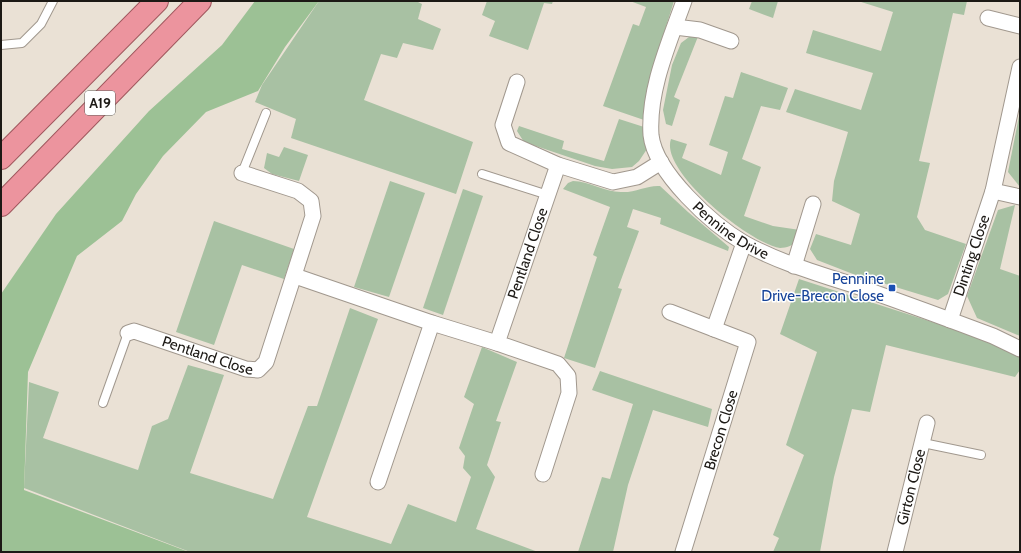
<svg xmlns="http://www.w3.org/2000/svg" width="1021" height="553" font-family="Cabin,sans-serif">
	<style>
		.green { fill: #a8c1a3 }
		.forest { fill: #9cc195 }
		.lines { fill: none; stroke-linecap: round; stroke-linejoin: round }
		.service-casing { stroke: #a1988e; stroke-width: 10 }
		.minor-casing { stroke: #a1988e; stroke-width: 17 }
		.trunk-casing { stroke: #a0585e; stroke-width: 24 }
		.service { stroke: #fff; stroke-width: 8 }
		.minor { stroke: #fff; stroke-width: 15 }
		.trunk { stroke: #ec949e; stroke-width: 22 }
		.transit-dot { fill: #1a4fb4; stroke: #fff; stroke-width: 1.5 }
		.labels { text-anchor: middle; stroke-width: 3; stroke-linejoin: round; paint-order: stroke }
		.shield { fill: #fff; stroke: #605e5b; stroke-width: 1 }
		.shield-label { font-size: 14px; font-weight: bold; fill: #1c1915 }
		.street-label { font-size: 15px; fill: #1c1915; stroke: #fff }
		.transit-label { font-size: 15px; fill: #164399; stroke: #fff; text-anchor: end }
	</style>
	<rect width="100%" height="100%" fill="#eae1d5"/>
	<g class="green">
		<path d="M319,1h97l6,3 -4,15 23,10 -8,21 -30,-7 -6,15 -16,-4 -17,46 109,42 -17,52 -165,-56 5,-19 -41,-17 7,-17z"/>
		<path d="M487,1h66l-1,3 -8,-1 -16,47 -39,-14 6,-15 -13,-6z"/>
		<path d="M630,1h44l-20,64 -10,55 -41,-14 30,-82 6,2 7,-19z"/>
		<path d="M752,1h26l-5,17 -24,-9z"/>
		<path d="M858,1h109l-3,14 -11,-2 -34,148 11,2 -13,54 8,13 41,14 -18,50 -10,6 -85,-26 -36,-14 -7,-11 6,-15 35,11 9,-31 -28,-13 2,-20 14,-49 -62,-20 9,-23 66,21 12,-37 -67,-20 7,-23 68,21 12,-39z"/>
		<path d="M693,34h6l-25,63 6,3 -8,26 -6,-2 -3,-14 9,-45 9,-22z"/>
		<path d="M741,72l47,16 -8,22 -19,-4 -19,53 19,8 -17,49 29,10 27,4 -3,12c-5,3 -10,6 -17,6 -29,-4 -121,-77 -109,-109l16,5 -5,14 39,17 7,-23 -19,-7 16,-49 8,2z"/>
		<path d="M1020,111v76l-12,-15z"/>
		<path d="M619,119l25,8 3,22 -8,12 -7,6 -20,2 -17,-3 -71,-24 -7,-11 2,-5 45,15 -2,8 42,12z"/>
		<path d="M284,147l24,8 -9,26 -27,-7 -8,-6 3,-15 12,4z"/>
		<path d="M390,181l35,12 -36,104 -35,-10z"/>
		<path d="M573,181c16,0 31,11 48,11 14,1 26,-7 39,-6l28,26 41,35 -1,4 -68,-27 1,-6 -28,-9 -6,18 12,4 -21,57 4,1 -27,79 -31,-10 33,-101 -4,-2 17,-48 -47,-18 5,-6z"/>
		<path d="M463,189l20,7 -40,119 -20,-7z"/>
		<path d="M1015,205l-15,64 20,7v60l-43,-18 -10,-22 31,-86z"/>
		<path d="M214,221l80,28 -10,30 -42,-14 -28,80 -38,-13z"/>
		<path d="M799,279l186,60 35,17v14l-5,7 -129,-32 -16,67 -18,-3 -18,68 -14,75h-47l6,-14 -6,-3 31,-80 -18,-10 31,-93 -37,-18z"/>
		<path d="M350,308l28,11 -71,198 84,27 17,-40 48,18 15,-45 -8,-9 2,-12 -6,-8 15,-44 -10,-7 18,-50 35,15 -21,59 5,1 -14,43 8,12 -19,52 62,23h-348l-166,-64 5,-106 30,10 -16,46 95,32 14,-44 16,-7 20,-54 36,10 -34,98 83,26 35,-93h9z"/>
		<path d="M600,371l112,38 -4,18 -55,-17 -25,75 -15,67h-35l24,-75 8,2 23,-75 -41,-14z"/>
	</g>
	<path class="forest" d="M255,1h64l-34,46 -27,44 -52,21 -43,44 -27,38 -14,27 -45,35 -49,116 -4,118 165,62h-188v-258l55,-80 93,-103 73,-66z"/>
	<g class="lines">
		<g class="service-casing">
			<g id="service">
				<path d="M1,45l21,-2 19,-19 12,-23"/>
				<path d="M242,173l24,-60"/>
				<path d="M482,174l66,21"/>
				<path d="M103,403l25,-70"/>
				<path d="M923,443l58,12"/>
			</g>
		</g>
		<g class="minor-casing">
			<g id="minor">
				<path id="s1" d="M684,1c-15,42 -36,89 -33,134 4,38 62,90 93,108 36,20 76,31 115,44 45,16 89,32 134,49l27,13"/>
				<path d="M988,18l32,8"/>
				<path d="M675,27l25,3 31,11"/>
				<path d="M517,82l-14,43 6,18 49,22 55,17 24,-5 24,-15"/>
				<path d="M993,191l27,6"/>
				<path d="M794,266l19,-62"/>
				<path d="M295,276l137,47 65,20"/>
				<path d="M670,312l78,30 -65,210"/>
				<path id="s2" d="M950,320l43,-129 27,-124"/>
				<path d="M714,329l30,-86"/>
				<path id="s3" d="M128,333l6,-2 112,38 12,1 8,-8 47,-146 -2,-15 -13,-10 -56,-18"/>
				<path id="s4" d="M543,474l26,-81 -1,-17 -10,-12 -61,-21 61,-178"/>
				<path d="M378,482l54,-159"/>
				<path id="s5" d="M895,552l32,-129"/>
			</g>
		</g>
		<g class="trunk-casing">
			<g id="trunk">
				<path d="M1,158l156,-157"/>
				<path d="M1,205l199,-204"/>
			</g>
		</g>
		<use href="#service" class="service"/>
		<use href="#minor" class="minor"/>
		<use href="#trunk" class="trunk"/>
	</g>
	<rect class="transit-dot" x="888" y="284" width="8" height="8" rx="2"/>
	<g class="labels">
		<rect class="shield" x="85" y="91" width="30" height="24" rx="3"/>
		<g class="shield-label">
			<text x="100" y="108">A19</text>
		</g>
		<g class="street-label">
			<text dy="5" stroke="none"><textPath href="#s1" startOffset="267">Pennine Drive</textPath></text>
			<text dy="5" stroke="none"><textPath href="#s4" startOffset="277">Pentland Close</textPath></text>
			<text dy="5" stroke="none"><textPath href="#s2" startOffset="68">Dinting Close</textPath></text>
			<text dy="5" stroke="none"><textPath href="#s3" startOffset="84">Pentland Close</textPath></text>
			<text transform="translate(721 430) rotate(-73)" y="5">Brecon Close</text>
			<text dy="5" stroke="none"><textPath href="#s5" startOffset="67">Girton Close</textPath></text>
		</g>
		<g class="transit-label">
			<text x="884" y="284">Pennine<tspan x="884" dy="17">Drive-Brecon Close</tspan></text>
		</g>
	</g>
	<rect width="1021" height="553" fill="none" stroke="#1c1915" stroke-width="4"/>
</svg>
